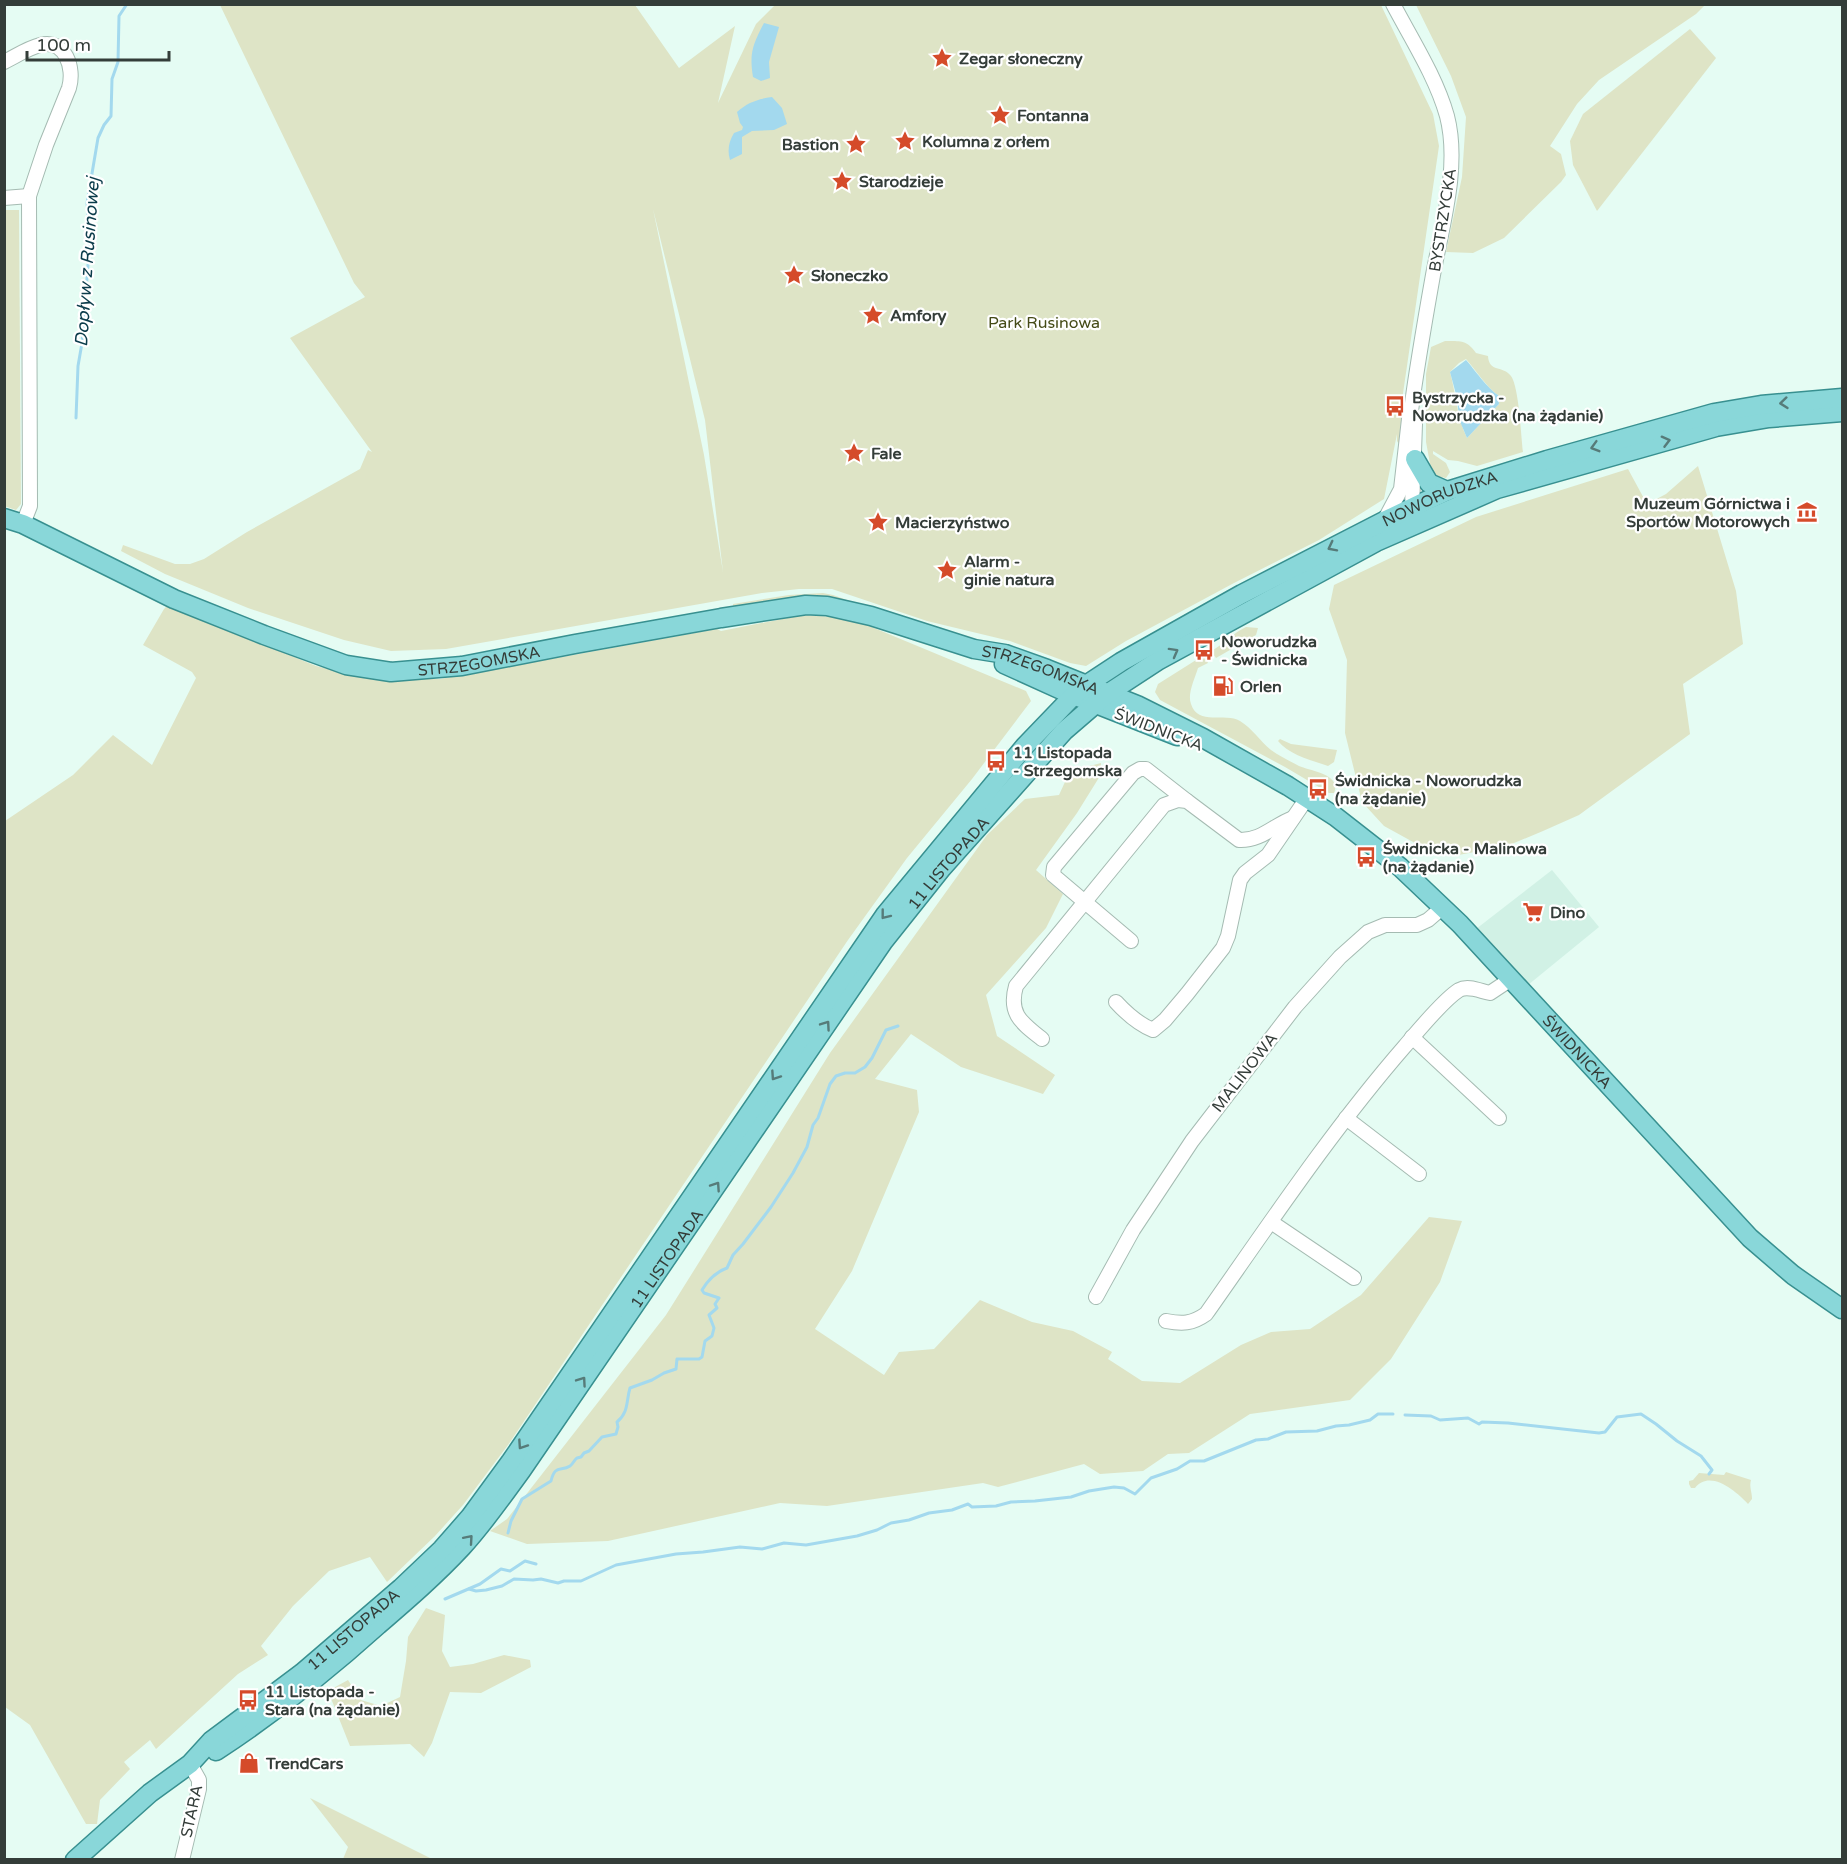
<svg xmlns="http://www.w3.org/2000/svg" width="1847" height="1864" font-family="'Varela Round',sans-serif">
	<style>
		.built { fill: #d1f1e5 }
		.green { fill: #dee4c6; fill-rule: evenodd }
		.water { fill: #a3d9ee }
		.lines { fill: none; stroke-linecap: round; stroke-linejoin: round }
		.stream { stroke: #a3d9ee; stroke-width: 3 }
		.minor-casing { stroke: #a5bbb2; stroke-width: 16 }
		.major-casing { stroke: #389090; stroke-width: 21 }
		.minor { stroke: #fff; stroke-width: 14 }
		.major { stroke: #89d7d9; stroke-width: 18 }
		.oneway { stroke: #567b79 }
		.labels { text-anchor: middle; stroke-width: 4.5; stroke-linejoin: round; paint-order: stroke }
		.poi-label { font-size: 16px; font-weight: bold; fill: #343d39; stroke: #fff; text-anchor: start }
		.street-label { font-size: 16px; fill: #343d39; stroke: #fff }
		.park-label { font-size: 16px; fill: #454b17; stroke: #fff }
		.water-label { font-size: 18px; font-style: italic; fill: #0c3c4b; stroke: #fff }
	</style>
	<rect width="100%" height="100%" fill="#e5fcf3"/>
	<path class="built" d="M1552,870l47,57 -71,58 -52,-56z"/>
	<g class="green">
		<path d="M220,5h415l44,63 56,-42 -17,77 38,-79 19,-19h606l52,109 6,32 -39,268 2,-3 -3,33 -2,-3v-7l-13,65 -65,41 -85,43 -108,58 -40,25 -16,-3 -60,-22 -83,-20 -95,-32h-33l-37,4 -316,56 -55,2 -47,-11 -96,-32 -83,-34 -44,-23 2,-6 52,19h15l14,-5 43,-27 113,-63 8,-19 4,2 -82,-114 75,-41 -11,-14zM653,209l52,211 18,152 -19,-117z"/>
		<path d="M1416,5h289l-9,9 -97,66 -22,24 -27,42 11,8 5,21 -5,7 -57,56 -31,15 -27,-1 16,-75 4,-60 -15,-41z"/>
		<path d="M1690,29l26,29 -119,153 -24,-46 -3,-24 13,-27z"/>
		<path d="M5,210h14l2,294 -5,6 -12,-4z"/>
		<path d="M1445,341c16,0 22,-1 31,12l12,3c1,17 15,9 23,20 8,11 10,60 12,76l-46,14 -19,-5 -10,-1 -15,-9v3l13,9 4,9 -4,6 -10,-2 -5,-7 -5,-27v-68l5,-27zM1466,359c9,10 22,30 32,36l1,9 -32,34c-10,-20 -11,-44 -17,-66l9,-9z"/>
		<path d="M1698,466l38,125 7,53 -60,40 7,50 -111,81 -36,16 -36,15 -54,10 -29,-8 -40,-22 -22,-24 -17,-69 2,-73 -18,-51 5,-24 142,-68 152,-48 19,35 19,-10z"/>
		<path d="M823,593l10,2 14,5v2l-111,6 -3,-2v-2l56,-9z"/>
		<path d="M170,606l146,60 52,13h72l277,-50 4,2 82,-16 47,3 176,73 5,10 -59,78 -65,79 -59,82 -340,505 -45,60 -28,31 -48,46 -17,-25 -41,14 -36,35 -32,40 7,9 -30,19 -82,75 -6,-9 -26,22 6,7 -30,31 -3,24h-11l-56,-99 -25,-18v-886l68,-46 40,-40 39,30 44,-87 -4,-6 -49,-27 21,-36 2,-2z"/>
		<path d="M1246,627l12,1 -2,7 -40,23 -5,-7c13,-7 22,-18 35,-24z"/>
		<path d="M1204,655l4,8 -10,5c-3,10 -11,26 -7,36 7,22 34,8 49,17 12,7 20,20 31,29 8,6 19,11 28,16 11,5 43,8 35,27h-5l-44,-26 -125,-67 -5,-8 3,-8z"/>
		<path d="M1280,739l11,5 46,6 -3,12 -6,4c-17,-6 -39,-11 -50,-25z"/>
		<path d="M1101,763l-1,13 -23,37 -41,57 27,24 -17,34 -60,67 11,41 58,39 -12,19 -82,-27 -50,-33 -36,45 42,11 2,22 -67,159 -37,58 69,46 15,-23 35,-3 46,-49 52,22 41,9 39,21 -4,7 34,22 38,2 61,-38 30,-13 39,-3 51,-34 68,-78 33,4 -22,61 -49,77 -41,41 -100,14 -61,39 -21,1 -25,17 -43,3 -16,-10 -86,23 -15,-4 -156,23 -47,-3 -172,38 -81,3 -37,-13 17,-12 159,-204 164,-262 157,-218 38,-36 34,-4 11,-24z"/>
		<path d="M1726,1472l25,8c-2,7 1,12 1,19l-4,5c-12,-13 -38,-35 -53,-16h-4l-2,-4v-3l4,-1 6,-7 25,2z"/>
		<path d="M426,1608l19,7 -3,36 8,16 23,-3 31,-9 26,5 1,7 -50,26 -31,-1 -18,51 -8,14 -14,-13 -60,2 -22,-55 20,-11 13,20 20,6 19,-9 6,-36 2,-24z"/>
		<path d="M310,1798l122,61h-89l5,-12z"/>
	</g>
	<g class="water">
		<path d="M764,23l15,4 -10,35 1,16 -9,3 -8,-4c-4,-24 0,-33 11,-54z"/>
		<path d="M772,97l10,11 5,16 -13,6 -22,1 -10,6v17l-12,6c-3,-10 -1,-19 4,-27l8,-3 1,-3 -3,-4 -3,-11c11,-10 21,-13 35,-15z"/>
		<path d="M1466,360c8,9 22,29 32,35l1,9 -32,34 -8,-19 -2,-21 -7,-26z"/>
	</g>
	<g class="lines">
		<g class="stream">
			<path d="M76,418l2,-52 4,-23 8,-104 -3,-36 11,-65 6,-13 7,-9 1,-37 6,-17 1,-46 8,-12"/>
			<path d="M1405,1415l26,1 9,4 28,-2 11,6 3,-2 26,1 91,10 6,-1 12,-15 24,-3 15,10 21,17 24,15 11,14 -3,4"/>
			<path d="M508,1533l3,-12 11,-22 29,-18c4,-17 10,-9 19,-15 3,-2 4,-6 7,-8l4,-1 3,-4 5,-2 13,-14 14,-3 2,-7 -1,-5c12,-10 9,-21 13,-34l22,-8 12,-7 12,-4 1,-10h22l3,-2 3,-16 7,-5 2,-8 -5,-13 8,-7 -2,-4 4,-6 -15,-5 -2,-3c6,-10 14,-18 25,-22l6,-13 10,-11 28,-37 22,-34 14,-26 6,-22 5,-7 12,-34 6,-8 9,-3h10l10,-6 7,-9 14,-28 12,-4"/>
			<path d="M469,1589l7,2 10,-1 16,-4 12,-7 19,1 8,-1 17,4 6,-2h17l35,-16 60,-11 27,-2 37,-5 22,2 22,-6 22,2 51,-9 20,-6 14,-7 18,-3 20,-7 23,-3 16,-6 4,3 24,-1 15,-4 24,-1 36,-4 18,-6 25,-4 10,1 11,6 16,-16 26,-9 13,-8h14l52,-21 12,-1 18,-7 31,-1 19,-5 13,-1 21,-5 8,-6h15"/>
			<path d="M445,1599l35,-15 21,-15 9,2 15,-10 11,3"/>
		</g>
		<g class="minor-casing">
			<g id="minor">
				<path d="M4,62c12,-6 24,-14 36,-17 25,-7 35,23 29,43l-23,57 -17,51 1,310 -7,18"/>
				<path d="M4,198l25,-2"/>
				<path d="M1409,514l3,-6 3,-84"/>
				<path d="M1384,521l17,-32 8,-70 2,-8c6,-46 14,-91 22,-136 9,-49 27,-109 14,-159 -11,-39 -35,-76 -54,-112"/>
				<path d="M1131,941l-78,-66 1,-8 79,-94 7,-4h6l41,32"/>
				<path d="M1116,1002c11,12 22,22 37,28l12,-10 22,-26 36,-46 5,-12 12,-56 5,-7 23,-18 39,-57"/>
				<path d="M1412,1037l87,81"/>
				<path d="M1042,1039c-20,-16 -34,-25 -26,-53l148,-181 14,-5 9,1 52,39c22,1 35,-15 54,-22"/>
				<path d="M1346,1118l73,56"/>
				<path d="M1271,1222l83,56"/>
				<path d="M1096,1297l37,-67 59,-89 103,-134 45,-50 28,-25 17,-7h32l11,-5 15,-13"/>
				<path d="M1166,1321c16,3 26,3 40,-7 64,-91 126,-184 199,-268 13,-15 38,-46 54,-56 9,-5 21,1 31,3l21,-14"/>
				<path d="M182,1860l17,-71v-9l-9,-16"/>
			</g>
		</g>
		<g class="major-casing">
			<g id="major">
				<path d="M1415,459l14,24 18,8"/>
				<path id="s1" d="M4,518l19,6 151,75 90,36 82,30 45,7 71,-6 113,-22 146,-26 85,-13 21,1 44,10 103,33 31,5 42,15 90,36 66,33 85,48 48,31 64,50 60,57 290,314 43,37 49,34"/>
				<path d="M1004,664l64,29 109,43"/>
				<path id="s2" d="M216,1751c58,-38 111,-80 162,-126 29,-25 58,-50 84,-78 22,-24 40,-50 59,-76l362,-529 59,-74 122,-137 43,-37 52,-34 217,-118 121,-53 219,-62 53,-9 73,-6"/>
				<path id="s3" d="M75,1860l75,-67 40,-29 21,-23 91,-68 99,-85 41,-39 28,-32 41,-56 374,-546 140,-169 49,-51 12,-10 35,-23 121,-68 142,-73 63,-30 100,-31 167,-47 47,-8 81,-7"/>
			</g>
		</g>
		<use href="#minor" class="minor"/>
		<use href="#major" class="major"/>
	</g>
	<defs><path id="oneway-chevron" d="M-2-3.5L2.5 0L-2 3.5" fill="none" stroke-width="1.6" stroke-linecap="round" stroke-linejoin="round" transform="scale(1.5)"/></defs>
	<g class="oneway">
		<use href="#oneway-chevron" transform="translate(1784 403) rotate(174)"/>
		<use href="#oneway-chevron" transform="translate(1666 441) rotate(-15)"/>
		<use href="#oneway-chevron" transform="translate(1595 447) rotate(164)"/>
		<use href="#oneway-chevron" transform="translate(1332 547) rotate(153)"/>
		<use href="#oneway-chevron" transform="translate(1174 652) rotate(-29)"/>
		<use href="#oneway-chevron" transform="translate(885 915) rotate(128)"/>
		<use href="#oneway-chevron" transform="translate(826 1025) rotate(-55)"/>
		<use href="#oneway-chevron" transform="translate(775 1076) rotate(124)"/>
		<use href="#oneway-chevron" transform="translate(716 1186) rotate(-56)"/>
		<use href="#oneway-chevron" transform="translate(582 1381) rotate(-55)"/>
		<use href="#oneway-chevron" transform="translate(522 1445) rotate(124)"/>
		<use href="#oneway-chevron" transform="translate(469 1539) rotate(-49)"/>
	</g>
	<defs>
		<g id="sight-bare" transform="scale(1.62)"><path d="M0-6L1.8-2.2L6-1.7L2.9 1.2L3.7 5.4L0 3.3L-3.7 5.4L-2.9 1.2L-6-1.7L-1.8-2.2Z" fill="#d54b2a" stroke="#fff" stroke-width="2.5" paint-order="stroke"/></g>
		<g id="bus-bare" transform="scale(1.62)"><path d="M-5-6H5V4H4V6H2V4H-2V6H-4V4H-5ZM-3.5-4V0h7V-4ZM-3.5 1.2v1.5H-2V1.2ZM2 1.2v1.5H3.5V1.2Z" fill="#d54b2a" stroke="#fff" stroke-width="2.5" paint-order="stroke"/></g>
		<g id="museum-bare" transform="scale(1.62)"><path d="M0-6L6-3V-2H-6V-3ZM-5-1h2V3h-2ZM-1-1h2V3h-2ZM3-1h2V3H3ZM-6 4H6V6H-6Z" fill="#d54b2a" stroke="#fff" stroke-width="2.5" paint-order="stroke"/></g>
		<g id="fuel-bare" transform="scale(1.62)"><path d="M-5.5-6h7V0h2V4h1.3V-2.5L3-4.5l.8-.8L6-3V5H2.5V1h-1V6h-7ZM-4.2-4.7v3.2H.2V-4.7Z" fill="#d54b2a" stroke="#fff" stroke-width="2.5" paint-order="stroke"/></g>
		<g id="supermarket-bare" transform="scale(1.62)"><path d="M-6-5.5h2.5l.6 2H6L4.5 2H-2.5L-4.4-4H-6ZM-1.5 3.2a1.3 1.3 0 1 0 .1 0ZM3 3.2a1.3 1.3 0 1 0 .1 0Z" fill="#d54b2a" stroke="#fff" stroke-width="2.5" paint-order="stroke"/></g>
		<g id="shop-bare" transform="scale(1.62)"><path d="M-5-2.5h2.3a2.7 3.5 0 0 1 5.4 0H5L5.5 6h-11ZM-1.5-2.5h3a1.5 2.3 0 0 0-3 0Z" fill="#d54b2a" stroke="#fff" stroke-width="2.5" paint-order="stroke"/></g>
	</defs>
	<g fill-rule="evenodd">
		<use href="#sight-bare" x="942" y="58"/>
		<use href="#sight-bare" x="1000" y="115"/>
		<use href="#sight-bare" x="905" y="141"/>
		<use href="#sight-bare" x="856" y="144"/>
		<use href="#sight-bare" x="842" y="181"/>
		<use href="#sight-bare" x="794" y="275"/>
		<use href="#sight-bare" x="873" y="315"/>
		<use href="#bus-bare" x="1395" y="406"/>
		<use href="#sight-bare" x="854" y="453"/>
		<use href="#museum-bare" x="1807" y="512"/>
		<use href="#sight-bare" x="878" y="522"/>
		<use href="#sight-bare" x="947" y="570"/>
		<use href="#bus-bare" x="1204" y="650"/>
		<use href="#fuel-bare" x="1223" y="686"/>
		<use href="#bus-bare" x="996" y="761"/>
		<use href="#bus-bare" x="1318" y="789"/>
		<use href="#bus-bare" x="1366" y="857"/>
		<use href="#supermarket-bare" x="1533" y="912"/>
		<use href="#bus-bare" x="248" y="1700"/>
		<use href="#shop-bare" x="249" y="1763"/>
	</g>
	<g class="labels">
		<g class="poi-label">
			<text x="959" y="64">Zegar słoneczny</text>
			<text x="1017" y="121">Fontanna</text>
			<text x="922" y="147">Kolumna z orłem</text>
			<text x="839" y="150" text-anchor="end">Bastion</text>
			<text x="859" y="187">Starodzieje</text>
			<text x="811" y="281">Słoneczko</text>
			<text x="890" y="321">Amfory</text>
			<text x="1412" y="403">Bystrzycka -<tspan x="1412" dy="18">Noworudzka (na żądanie)</tspan></text>
			<text x="871" y="459">Fale</text>
			<text x="1790" y="509" text-anchor="end">Muzeum Górnictwa i<tspan x="1790" dy="18">Sportów Motorowych</tspan></text>
			<text x="895" y="528">Macierzyństwo</text>
			<text x="964" y="567">Alarm -<tspan x="964" dy="18">ginie natura</tspan></text>
			<text x="1221" y="647">Noworudzka<tspan x="1221" dy="18">- Świdnicka</tspan></text>
			<text x="1240" y="692">Orlen</text>
			<text x="1013" y="758">11 Listopada<tspan x="1013" dy="18">- Strzegomska</tspan></text>
			<text x="1335" y="786">Świdnicka - Noworudzka<tspan x="1335" dy="18">(na żądanie)</tspan></text>
			<text x="1383" y="854">Świdnicka - Malinowa<tspan x="1383" dy="18">(na żądanie)</tspan></text>
			<text x="1550" y="918">Dino</text>
			<text x="265" y="1697">11 Listopada -<tspan x="265" dy="18">Stara (na żądanie)</tspan></text>
			<text x="266" y="1769">TrendCars</text>
		</g>
		<g class="street-label">
			<text transform="translate(1442 220) rotate(-81)" y="6">BYSTRZYCKA</text>
			<text dy="6" stroke="none"><textPath href="#s3" startOffset="1962">NOWORUDZKA</textPath></text>
			<text dy="6" stroke="none"><textPath href="#s1" startOffset="507">STRZEGOMSKA</textPath></text>
			<text dy="6" stroke="none"><textPath href="#s1" startOffset="1083">STRZEGOMSKA</textPath></text>
			<text transform="translate(1159 729) rotate(21)" y="6">ŚWIDNICKA</text>
			<text dy="6" stroke="none"><textPath href="#s2" startOffset="1160">11 LISTOPADA</textPath></text>
			<text dy="6" stroke="none"><textPath href="#s1" startOffset="1752">ŚWIDNICKA</textPath></text>
			<text transform="translate(1244 1072) rotate(-52)" y="6">MALINOWA</text>
			<text dy="6" stroke="none"><textPath href="#s2" startOffset="674">11 LISTOPADA</textPath></text>
			<text dy="6" stroke="none"><textPath href="#s3" startOffset="362">11 LISTOPADA</textPath></text>
			<text transform="translate(191 1811) rotate(-78)" y="6">STARA</text>
		</g>
		<g class="park-label">
			<text x="1044" y="328">Park Rusinowa</text>
		</g>
		<g class="water-label">
			<text transform="translate(87 262) rotate(-86)" y="6">Dopływ z Rusinowej</text>
		</g>
	</g>
	<rect width="1847" height="1864" fill="none" stroke="#343d39" stroke-width="12"/>
	<path d="M27 51v9h142v-9" fill="none" stroke="#343d39" stroke-width="3"/>
	<text x="36" y="51" font-size="18" fill="#343d39" stroke="#ffffff" stroke-width="4.5" paint-order="stroke">100 m</text>
</svg>
